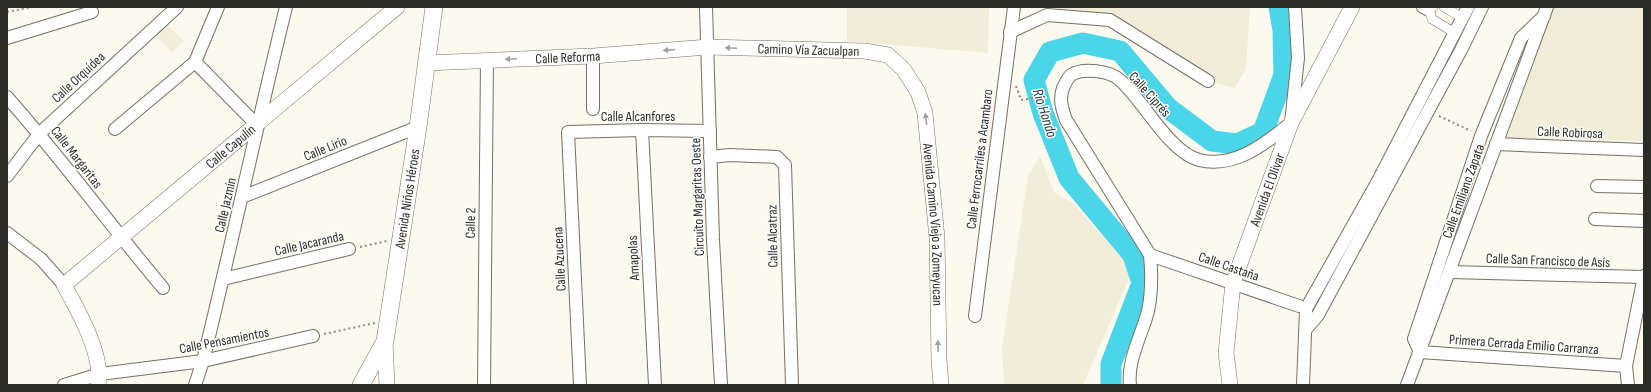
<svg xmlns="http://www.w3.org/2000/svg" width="1651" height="392" font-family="'Sofia Sans Condensed',sans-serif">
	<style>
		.built { fill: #f1edd9 }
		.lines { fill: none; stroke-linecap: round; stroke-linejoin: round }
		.river { stroke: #4bd5e9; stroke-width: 21 }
		.pedestrian-casing { stroke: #737166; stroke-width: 10 }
		.minor-casing { stroke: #737166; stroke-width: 14 }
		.tertiary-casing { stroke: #737166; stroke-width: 16 }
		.secondary-casing { stroke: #737166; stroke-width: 18 }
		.path { stroke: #8c8b83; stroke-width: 2; stroke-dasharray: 2 3; stroke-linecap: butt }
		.pedestrian { stroke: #fff; stroke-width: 9 }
		.minor { stroke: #fff; stroke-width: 12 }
		.tertiary { stroke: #fff; stroke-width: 15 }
		.secondary { stroke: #fff; stroke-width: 17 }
		.oneway { fill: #a0a09e }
		.labels { text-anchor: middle; stroke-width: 3; stroke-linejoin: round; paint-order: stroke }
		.street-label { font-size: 14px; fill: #2c2c27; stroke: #fff }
		.water-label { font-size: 15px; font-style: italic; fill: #1e3539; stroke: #fff }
	</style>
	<rect width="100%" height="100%" fill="#fcfaee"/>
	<g class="built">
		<path d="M847,7h142l-1,46 -141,-12z"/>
		<path d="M1059,7h191l-4,62 -11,19 -27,-7 -39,-31 -54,-33 -57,-6z"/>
		<path d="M1553,7h91v134l-140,-3z"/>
		<path d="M165,23l19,18 -12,11 -19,-19z"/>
		<path d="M1040,156l14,36 20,12 50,56 6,16 -47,109h-79l-2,-37 26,-172z"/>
	</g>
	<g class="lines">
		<path class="river" d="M1111,385v-21l31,-81 -9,-28 -64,-77 -26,-65 -9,-33 16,-28 33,-9 37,8 48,57 44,33 25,3 26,-12 21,-57 -1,-45 -4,-23"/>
		<g class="pedestrian-casing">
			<g id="pedestrian">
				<path d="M1433,7l-4,3 3,9 23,14"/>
				<path d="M1444,7l19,11"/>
			</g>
		</g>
		<g class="minor-casing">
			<g id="minor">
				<path d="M706,7l7,233 8,145"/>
				<path d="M1423,7l6,3"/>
				<path d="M1544,16l-23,22 -40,98 -67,203 6,13 206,14"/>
				<path d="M1010,32l37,-17 63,5 98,61"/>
				<path d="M7,38l85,-26"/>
				<path d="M593,56v53"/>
				<path d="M195,62l62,63"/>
				<path d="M7,97c55,62 103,128 156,191"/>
				<path d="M115,129l80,-67 23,-55"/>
				<path d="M642,130l13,255"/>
				<path d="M1496,144l148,6"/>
				<path d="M710,157l20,-2 47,2 8,8 7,220"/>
				<path d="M7,176l32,-42 138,-127"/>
				<path d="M1597,186l47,1"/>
				<path d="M242,197l176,-70"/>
				<path d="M1595,219l49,2"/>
				<path d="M7,233l34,26 23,26"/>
				<path d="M1150,255l149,51"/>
				<path d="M1450,272l194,5"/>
				<path d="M223,279l126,-30"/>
				<path d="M975,316l39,-309"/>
				<path d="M1306,329l12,-14 143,-265 21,-43"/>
				<path d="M64,385l36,-11 103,-13 110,-25"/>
				<path d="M195,385l8,-24c29,-118 54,-236 83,-354"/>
				<path d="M484,385l3,-325"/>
				<path d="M580,385l-12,-253 74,-2 68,1"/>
				<path d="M1130,385c-3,-25 12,-50 18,-74 4,-19 4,-36 2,-56l-84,-135c-4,-11 -7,-21 -3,-32 2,-4 5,-11 8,-13 12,-8 39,-4 49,5 23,20 49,72 79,80 36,9 67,-17 92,-37l7,-65 -3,-51"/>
				<path d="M1303,385l3,-76 72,-128 90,-174"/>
				<path d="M1407,385l140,-378"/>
				<path d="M1628,385l-2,-19 18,-90"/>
			</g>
		</g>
		<g class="tertiary-casing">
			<g id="tertiary">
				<path id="s1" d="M427,63l166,-7 115,-9 157,4 23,4 16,15 14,22 7,21 12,125 2,122 2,25"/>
				<path d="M385,341l2,44"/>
				<path id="s2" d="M98,385c6,-29 -20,-75 -34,-100l333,-278"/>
				<path id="s3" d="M1230,385l-4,-32 7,-70 58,-160 61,-116"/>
			</g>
		</g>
		<g class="secondary-casing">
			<g id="secondary">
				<path id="s4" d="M361,385l24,-44 33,-214 16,-120"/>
			</g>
		</g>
		<g class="path">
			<path d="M7,12l25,-5"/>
			<path d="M1016,86l5,14 28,-4"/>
			<path d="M1439,116l32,15"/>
			<path d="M360,247l27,-6"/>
			<path d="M324,334l51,-11"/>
		</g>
		<use href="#pedestrian" class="pedestrian"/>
		<use href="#minor" class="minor"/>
		<use href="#tertiary" class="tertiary"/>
		<use href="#secondary" class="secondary"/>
	</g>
	<defs><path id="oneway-solid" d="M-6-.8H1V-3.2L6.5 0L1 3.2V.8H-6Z"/></defs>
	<g class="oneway">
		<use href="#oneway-solid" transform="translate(731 48) rotate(-178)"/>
		<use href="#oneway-solid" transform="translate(669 50) rotate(175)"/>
		<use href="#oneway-solid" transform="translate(511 59) rotate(178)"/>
		<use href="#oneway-solid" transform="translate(926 119) rotate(-97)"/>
		<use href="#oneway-solid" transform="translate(938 346) rotate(-91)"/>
	</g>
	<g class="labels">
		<g class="street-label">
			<text dy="5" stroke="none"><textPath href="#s1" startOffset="382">Camino Vía Zacualpan</textPath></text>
			<text dy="5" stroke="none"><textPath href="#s1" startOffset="141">Calle Reforma</textPath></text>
			<text transform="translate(78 77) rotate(-43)" y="5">Calle Orquídea</text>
			<text transform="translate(1150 94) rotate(48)" y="5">Calle Ciprés</text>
			<text x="638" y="121">Calle Alcanfores</text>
			<text transform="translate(1570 132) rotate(2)" y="5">Calle Robirosa</text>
			<text dy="5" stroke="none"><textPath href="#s2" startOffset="324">Calle Capulín</textPath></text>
			<text transform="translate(325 148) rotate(-22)" y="5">Calle Lirio</text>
			<text transform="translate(77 157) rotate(52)" y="5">Calle Margaritas</text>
			<text transform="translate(979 159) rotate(-83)" y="5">Calle Ferrocarriles a Acambaro</text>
			<text dy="5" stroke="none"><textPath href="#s3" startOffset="202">Avenida El Olivar</textPath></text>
			<text transform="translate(1463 191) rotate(-70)" y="5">Calle Emiliano Zapata</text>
			<text transform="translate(697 197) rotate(-92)" y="5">Circuito Margaritas Oeste</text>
			<text dy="5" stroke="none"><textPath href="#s4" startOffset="194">Avenida Niños Héroes</textPath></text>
			<text transform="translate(225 205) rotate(-77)" y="5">Calle Jazmín</text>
			<text transform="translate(470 223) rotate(-89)" y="5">Calle 2</text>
			<text dy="5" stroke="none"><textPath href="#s1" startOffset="644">Avenida Camino Viejo a Zomeyucan</textPath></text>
			<text transform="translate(772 236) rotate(-91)" y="5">Calle Alcatraz</text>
			<text transform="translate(309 243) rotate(-13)" y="5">Calle Jacaranda</text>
			<text transform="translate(633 258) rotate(-93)" y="5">Amapolas</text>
			<text transform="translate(559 259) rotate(-93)" y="5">Calle Azucena</text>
			<text transform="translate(1548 260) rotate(2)" y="5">Calle San Francisco de Asís</text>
			<text transform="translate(1229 266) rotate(19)" y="5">Calle Castaña</text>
			<text transform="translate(224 340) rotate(-11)" y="5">Calle Pensamientos</text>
			<text transform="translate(1524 344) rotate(4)" y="5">Primera Cerrada Emilio Carranza</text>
		</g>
		<g class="water-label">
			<text transform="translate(1045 113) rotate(72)" y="5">Río Hondo</text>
		</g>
	</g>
	<rect width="1651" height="392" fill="none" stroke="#2c2c27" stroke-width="16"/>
</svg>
